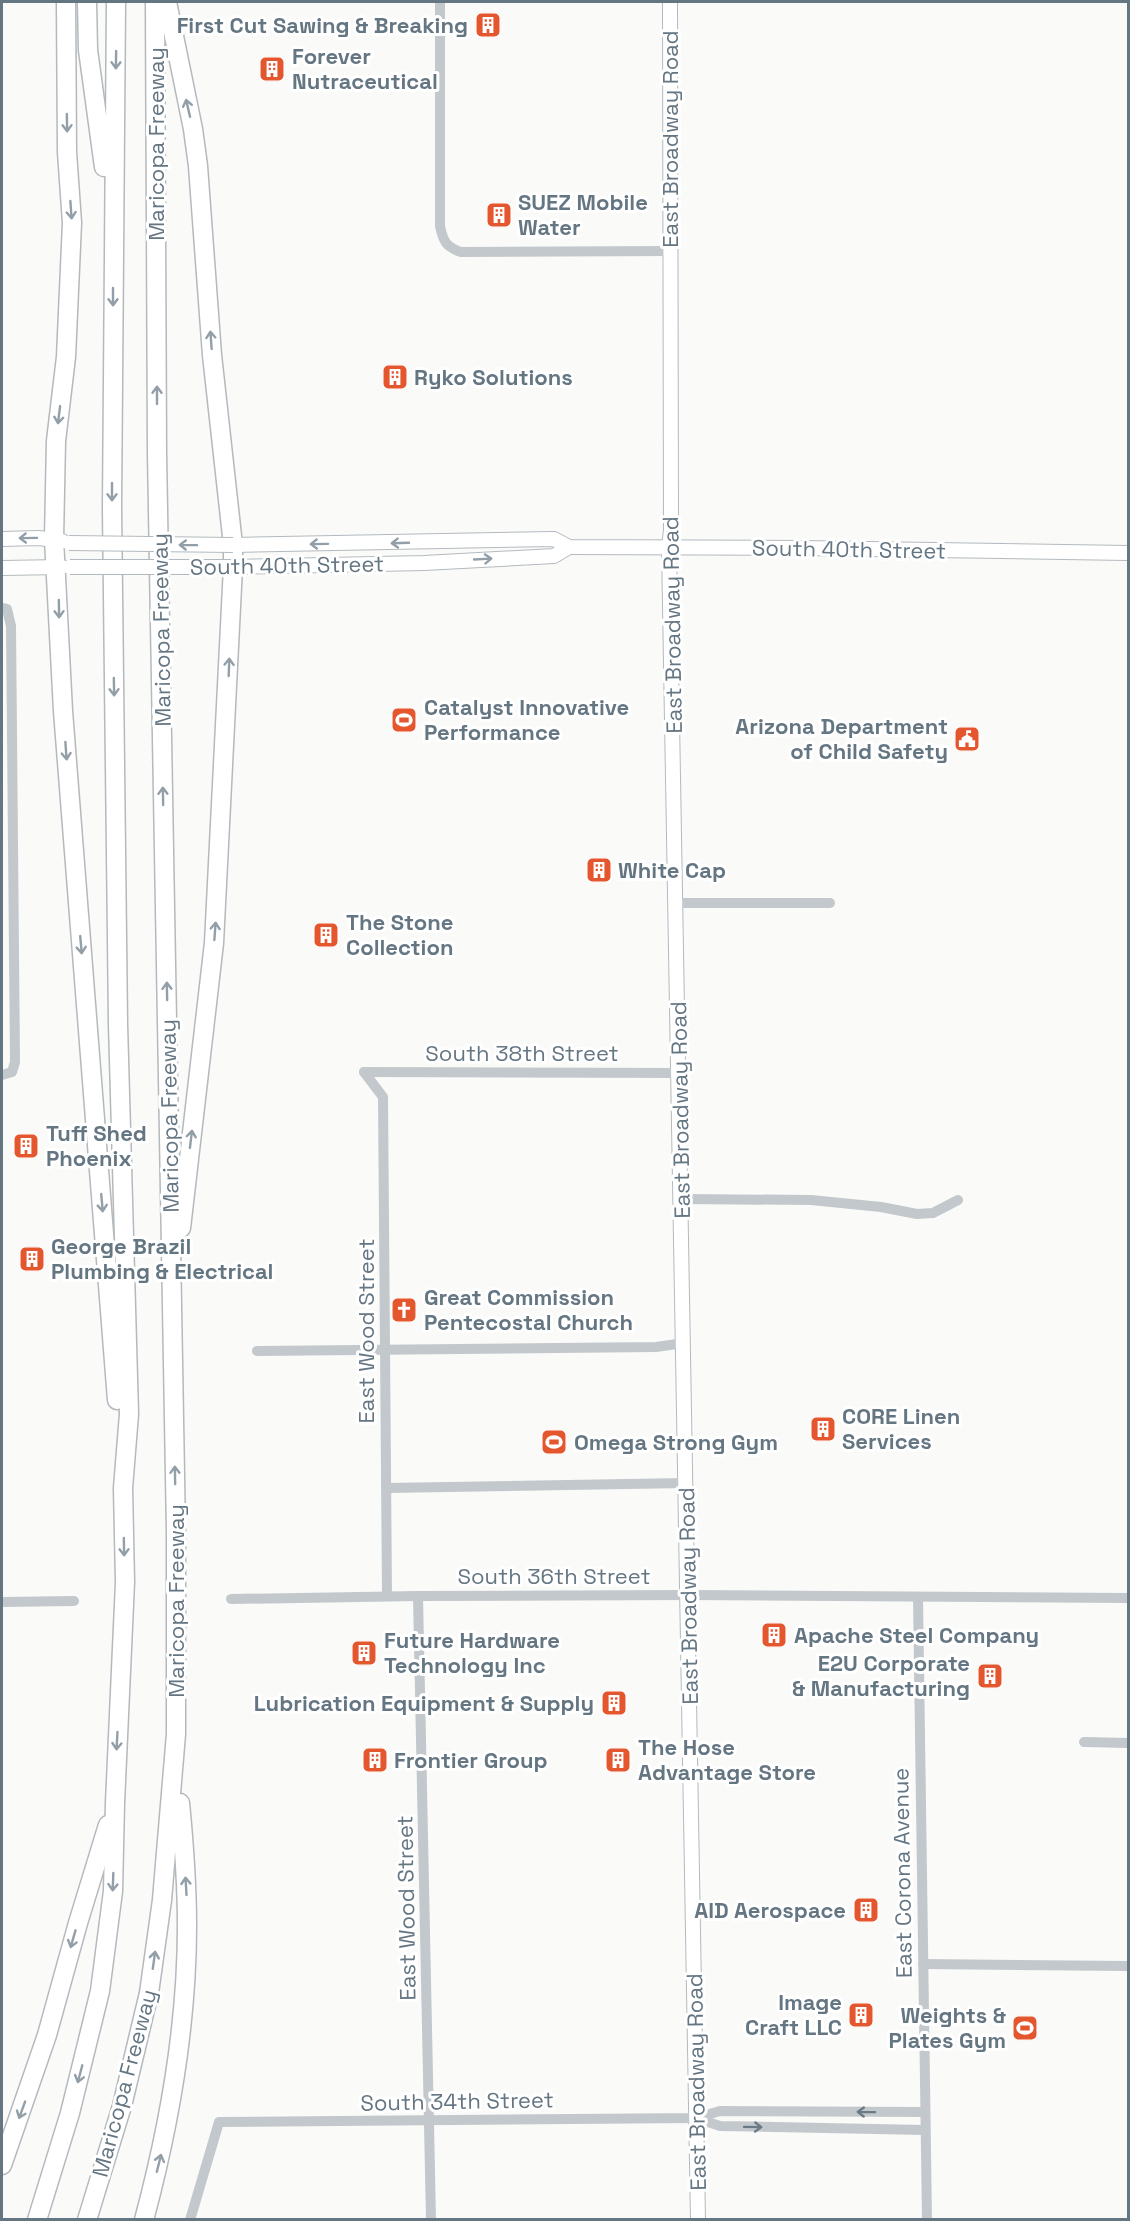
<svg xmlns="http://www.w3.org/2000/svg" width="1130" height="2221" font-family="'Space Grotesk',sans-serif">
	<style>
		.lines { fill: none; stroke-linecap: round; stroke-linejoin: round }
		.secondary-casing { stroke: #b3babf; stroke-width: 16 }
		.highway-casing { stroke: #b4b9bd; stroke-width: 21 }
		.street { stroke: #c3c8cc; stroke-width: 10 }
		.secondary { stroke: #fff; stroke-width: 14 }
		.highway { stroke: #fff; stroke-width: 18 }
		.secondary-bridge-casing { stroke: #b3babf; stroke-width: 16; stroke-linecap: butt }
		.secondary-bridge { stroke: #fff; stroke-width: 14 }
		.oneway { stroke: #939fa8 }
		.oneway2 { stroke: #6a7a87 }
		.labels { text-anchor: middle; stroke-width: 6; stroke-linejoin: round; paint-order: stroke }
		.poi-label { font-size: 22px; font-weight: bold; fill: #657683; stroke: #fff; text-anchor: start }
		.street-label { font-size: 22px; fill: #657683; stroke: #fff }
	</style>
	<rect width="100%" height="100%" fill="#fafaf8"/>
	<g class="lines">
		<g class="secondary-casing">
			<g id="secondary">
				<path d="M670,2l1,528 -2,17 29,1673"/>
				<path d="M2,539l37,-1 23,3"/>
				<path d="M233,545l321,-6 15,8 232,1 327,5"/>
				<path d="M233,567l191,-4 130,-7 15,-9"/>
				<path d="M2,568l60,-1"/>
			</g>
		</g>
		<g class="highway-casing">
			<g id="highway">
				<path d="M66,2l1,150 5,71 -6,134 -10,84 -2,98 9,172 54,689"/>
				<path d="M87,2l1,48 16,117"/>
				<path d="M167,2l26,127 5,37 14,189 21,190v22l-19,376 -33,285"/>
				<path d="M2,2165l45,-130 31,-112 30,-98"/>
				<path d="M37,2220l33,-107 30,-122 13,-100 2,-88 10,-221 -2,-94 6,-74 -11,-390 -6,-516 4,-506"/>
				<path d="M87,2220l35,-114 27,-113 13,-93 14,-166v-201l-19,-1080 -2,-451"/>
				<path d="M144,2220c26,-97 43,-194 43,-294 0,-41 -3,-82 -7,-123"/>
			</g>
		</g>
		<g class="street">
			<path d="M440,2v224c3,15 6,21 21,26l209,-1"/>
			<path d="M2,608l5,1 4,17 4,436 -3,10 -10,3"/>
			<path d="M676,903h154"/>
			<path d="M364,1072l19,25 4,499"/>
			<path d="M364,1072l315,1"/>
			<path d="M682,1199l129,1 70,7 36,7 16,-1 25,-13"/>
			<path d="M257,1351l399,-4 28,-4"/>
			<path d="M386,1488l300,-5"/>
			<path d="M418,1596l13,624"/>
			<path d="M918,1597l9,623"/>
			<path d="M231,1599l187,-3 270,-1 440,3"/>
			<path d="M2,1602l72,-1"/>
			<path d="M1084,1742l44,1"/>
			<path d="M923,1964l205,2"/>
			<path d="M696,2118l24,8 205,4"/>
			<path d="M190,2220l29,-98 477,-4 24,-7 205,1"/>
		</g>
		<use href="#secondary" class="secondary"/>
		<use href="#highway" class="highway"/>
		<g class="secondary-bridge-casing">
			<g id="secondary-bridge">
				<path d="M69,543l164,2"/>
				<path d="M70,567h163"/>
			</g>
		</g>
		<use href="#secondary-bridge" class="secondary-bridge"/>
	</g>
	<defs><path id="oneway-shaft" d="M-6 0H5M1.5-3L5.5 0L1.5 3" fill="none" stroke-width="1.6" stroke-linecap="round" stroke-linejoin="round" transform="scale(1.5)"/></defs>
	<g class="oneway">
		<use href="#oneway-shaft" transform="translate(116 60) rotate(91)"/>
		<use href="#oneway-shaft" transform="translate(188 108) rotate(-103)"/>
		<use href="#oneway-shaft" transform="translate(67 123) rotate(89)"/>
		<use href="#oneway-shaft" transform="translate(71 210) rotate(86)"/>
		<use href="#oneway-shaft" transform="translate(113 297) rotate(90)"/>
		<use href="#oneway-shaft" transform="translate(211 340) rotate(-94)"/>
		<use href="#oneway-shaft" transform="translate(157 395) rotate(-90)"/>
		<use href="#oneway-shaft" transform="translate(59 415) rotate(97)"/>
		<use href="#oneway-shaft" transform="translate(112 492) rotate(90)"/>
		<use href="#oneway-shaft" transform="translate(28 538) rotate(179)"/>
		<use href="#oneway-shaft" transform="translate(400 543) rotate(178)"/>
		<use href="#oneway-shaft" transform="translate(319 544) rotate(179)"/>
		<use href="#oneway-shaft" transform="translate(188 545) rotate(-179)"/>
		<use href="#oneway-shaft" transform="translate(483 559) rotate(-3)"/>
		<use href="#oneway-shaft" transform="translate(59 609) rotate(89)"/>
		<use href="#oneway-shaft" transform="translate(229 667) rotate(-88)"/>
		<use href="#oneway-shaft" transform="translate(114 687) rotate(89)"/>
		<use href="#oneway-shaft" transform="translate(66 751) rotate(86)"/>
		<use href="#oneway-shaft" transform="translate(163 796) rotate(-91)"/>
		<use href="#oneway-shaft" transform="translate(215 931) rotate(-86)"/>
		<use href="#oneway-shaft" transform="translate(81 945) rotate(85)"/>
		<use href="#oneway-shaft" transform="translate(167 991) rotate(-91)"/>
		<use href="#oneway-shaft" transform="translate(191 1139) rotate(-83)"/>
		<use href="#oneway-shaft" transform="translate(102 1203) rotate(85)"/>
		<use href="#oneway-shaft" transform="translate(175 1475) rotate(-91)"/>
		<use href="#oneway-shaft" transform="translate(124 1547) rotate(89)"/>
		<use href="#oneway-shaft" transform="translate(117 1741) rotate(93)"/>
		<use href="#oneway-shaft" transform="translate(113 1882) rotate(92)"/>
		<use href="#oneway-shaft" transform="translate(186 1886) rotate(-93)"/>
		<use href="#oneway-shaft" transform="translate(73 1939) rotate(106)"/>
		<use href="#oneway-shaft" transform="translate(154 1960) rotate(-82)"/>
		<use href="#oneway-shaft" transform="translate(80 2074) rotate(105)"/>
		<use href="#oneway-shaft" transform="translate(22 2110) rotate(110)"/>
		<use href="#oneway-shaft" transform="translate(159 2163) rotate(-76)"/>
	</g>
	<g class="oneway2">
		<use href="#oneway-shaft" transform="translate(866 2112) rotate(-179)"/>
		<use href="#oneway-shaft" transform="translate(753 2127) rotate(1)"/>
	</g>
	<defs>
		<g id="building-square" transform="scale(1.35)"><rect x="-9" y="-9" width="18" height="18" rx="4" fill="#e4572e" stroke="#fff"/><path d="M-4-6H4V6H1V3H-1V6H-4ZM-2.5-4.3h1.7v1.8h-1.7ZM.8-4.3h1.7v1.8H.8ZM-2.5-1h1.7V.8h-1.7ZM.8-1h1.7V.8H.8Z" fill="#fff"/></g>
		<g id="stadium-square" transform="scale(1.35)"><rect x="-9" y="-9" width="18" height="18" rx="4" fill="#e4572e" stroke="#fff"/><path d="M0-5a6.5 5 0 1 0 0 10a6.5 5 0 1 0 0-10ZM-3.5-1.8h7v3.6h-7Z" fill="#fff"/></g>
		<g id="civic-square" transform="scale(1.35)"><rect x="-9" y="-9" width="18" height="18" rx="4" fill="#e4572e" stroke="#fff"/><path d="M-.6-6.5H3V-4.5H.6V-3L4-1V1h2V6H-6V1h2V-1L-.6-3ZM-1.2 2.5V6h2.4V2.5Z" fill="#fff"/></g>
		<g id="church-square" transform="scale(1.35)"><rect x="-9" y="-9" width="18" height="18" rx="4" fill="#e4572e" stroke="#fff"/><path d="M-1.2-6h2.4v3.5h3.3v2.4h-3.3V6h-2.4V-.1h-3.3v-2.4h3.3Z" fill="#fff"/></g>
	</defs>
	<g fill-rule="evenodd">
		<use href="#building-square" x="488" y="25"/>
		<use href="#building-square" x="272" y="69"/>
		<use href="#building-square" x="499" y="215"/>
		<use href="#building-square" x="395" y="377"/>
		<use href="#stadium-square" x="404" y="720"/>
		<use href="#civic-square" x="967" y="739"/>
		<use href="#building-square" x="599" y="870"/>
		<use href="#building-square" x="326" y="935"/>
		<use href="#building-square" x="26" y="1146"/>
		<use href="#building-square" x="32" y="1259"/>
		<use href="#church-square" x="404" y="1310"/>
		<use href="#building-square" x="823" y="1429"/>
		<use href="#stadium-square" x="554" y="1442"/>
		<use href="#building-square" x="774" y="1635"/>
		<use href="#building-square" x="364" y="1653"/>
		<use href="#building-square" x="990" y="1676"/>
		<use href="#building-square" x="614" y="1703"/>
		<use href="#building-square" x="375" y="1760"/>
		<use href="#building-square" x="618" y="1760"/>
		<use href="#building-square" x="866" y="1910"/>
		<use href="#building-square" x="861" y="2015"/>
		<use href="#stadium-square" x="1025" y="2028"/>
	</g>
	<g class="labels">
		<g class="poi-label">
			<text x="468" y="33" text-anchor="end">First Cut Sawing &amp; Breaking</text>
			<text x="292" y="64">Forever<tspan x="292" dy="25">Nutraceutical</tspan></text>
			<text x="518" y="210">SUEZ Mobile<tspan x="518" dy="25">Water</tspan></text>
			<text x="414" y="385">Ryko Solutions</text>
			<text x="424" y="715">Catalyst Innovative<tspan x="424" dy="25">Performance</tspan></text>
			<text x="948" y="734" text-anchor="end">Arizona Department<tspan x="948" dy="25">of Child Safety</tspan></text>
			<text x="618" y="878">White Cap</text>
			<text x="346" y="930">The Stone<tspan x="346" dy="25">Collection</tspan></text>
			<text x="46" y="1141">Tuff Shed<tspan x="46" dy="25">Phoenix</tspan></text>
			<text x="51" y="1254">George Brazil<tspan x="51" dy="25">Plumbing &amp; Electrical</tspan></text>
			<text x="424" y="1305">Great Commission<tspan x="424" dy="25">Pentecostal Church</tspan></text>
			<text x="842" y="1424">CORE Linen<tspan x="842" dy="25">Services</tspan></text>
			<text x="574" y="1450">Omega Strong Gym</text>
			<text x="794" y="1643">Apache Steel Company</text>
			<text x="384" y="1648">Future Hardware<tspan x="384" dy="25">Technology Inc</tspan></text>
			<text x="970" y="1671" text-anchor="end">E2U Corporate<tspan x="970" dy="25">&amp; Manufacturing</tspan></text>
			<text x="594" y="1711" text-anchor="end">Lubrication Equipment &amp; Supply</text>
			<text x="638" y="1755">The Hose<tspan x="638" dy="25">Advantage Store</tspan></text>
			<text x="394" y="1768">Frontier Group</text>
			<text x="846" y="1918" text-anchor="end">AID Aerospace</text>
			<text x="842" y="2010" text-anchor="end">Image<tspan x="842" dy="25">Craft LLC</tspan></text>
			<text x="1006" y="2023" text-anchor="end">Weights &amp;<tspan x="1006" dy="25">Plates Gym</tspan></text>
		</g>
		<g class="street-label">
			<text transform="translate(670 139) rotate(-90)" y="8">East Broadway Road</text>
			<text transform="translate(156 144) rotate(-90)" y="8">Maricopa Freeway</text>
			<text transform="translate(849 549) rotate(1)" y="8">South 40th Street</text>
			<text transform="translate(287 565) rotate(-1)" y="8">South 40th Street</text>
			<text transform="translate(672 625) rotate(-91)" y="8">East Broadway Road</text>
			<text transform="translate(161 630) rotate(-91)" y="8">Maricopa Freeway</text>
			<text x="522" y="1061">South 38th Street</text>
			<text transform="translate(680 1110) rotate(-91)" y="8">East Broadway Road</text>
			<text transform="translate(169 1116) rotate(-91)" y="8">Maricopa Freeway</text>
			<text transform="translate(366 1331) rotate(-90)" y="8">East Wood Street</text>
			<text x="554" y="1584">South 36th Street</text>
			<text transform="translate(688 1596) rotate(-91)" y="8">East Broadway Road</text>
			<text transform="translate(176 1601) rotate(-90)" y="8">Maricopa Freeway</text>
			<text transform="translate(902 1873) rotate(-91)" y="8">East Corona Avenue</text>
			<text transform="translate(406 1908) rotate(-91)" y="8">East Wood Street</text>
			<text transform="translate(696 2082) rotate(-91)" y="8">East Broadway Road</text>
			<text transform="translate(124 2083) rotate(-75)" y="8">Maricopa Freeway</text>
			<text transform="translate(457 2101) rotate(-1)" y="8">South 34th Street</text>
		</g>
	</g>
	<rect width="1130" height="2221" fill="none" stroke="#657683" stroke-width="6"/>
</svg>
